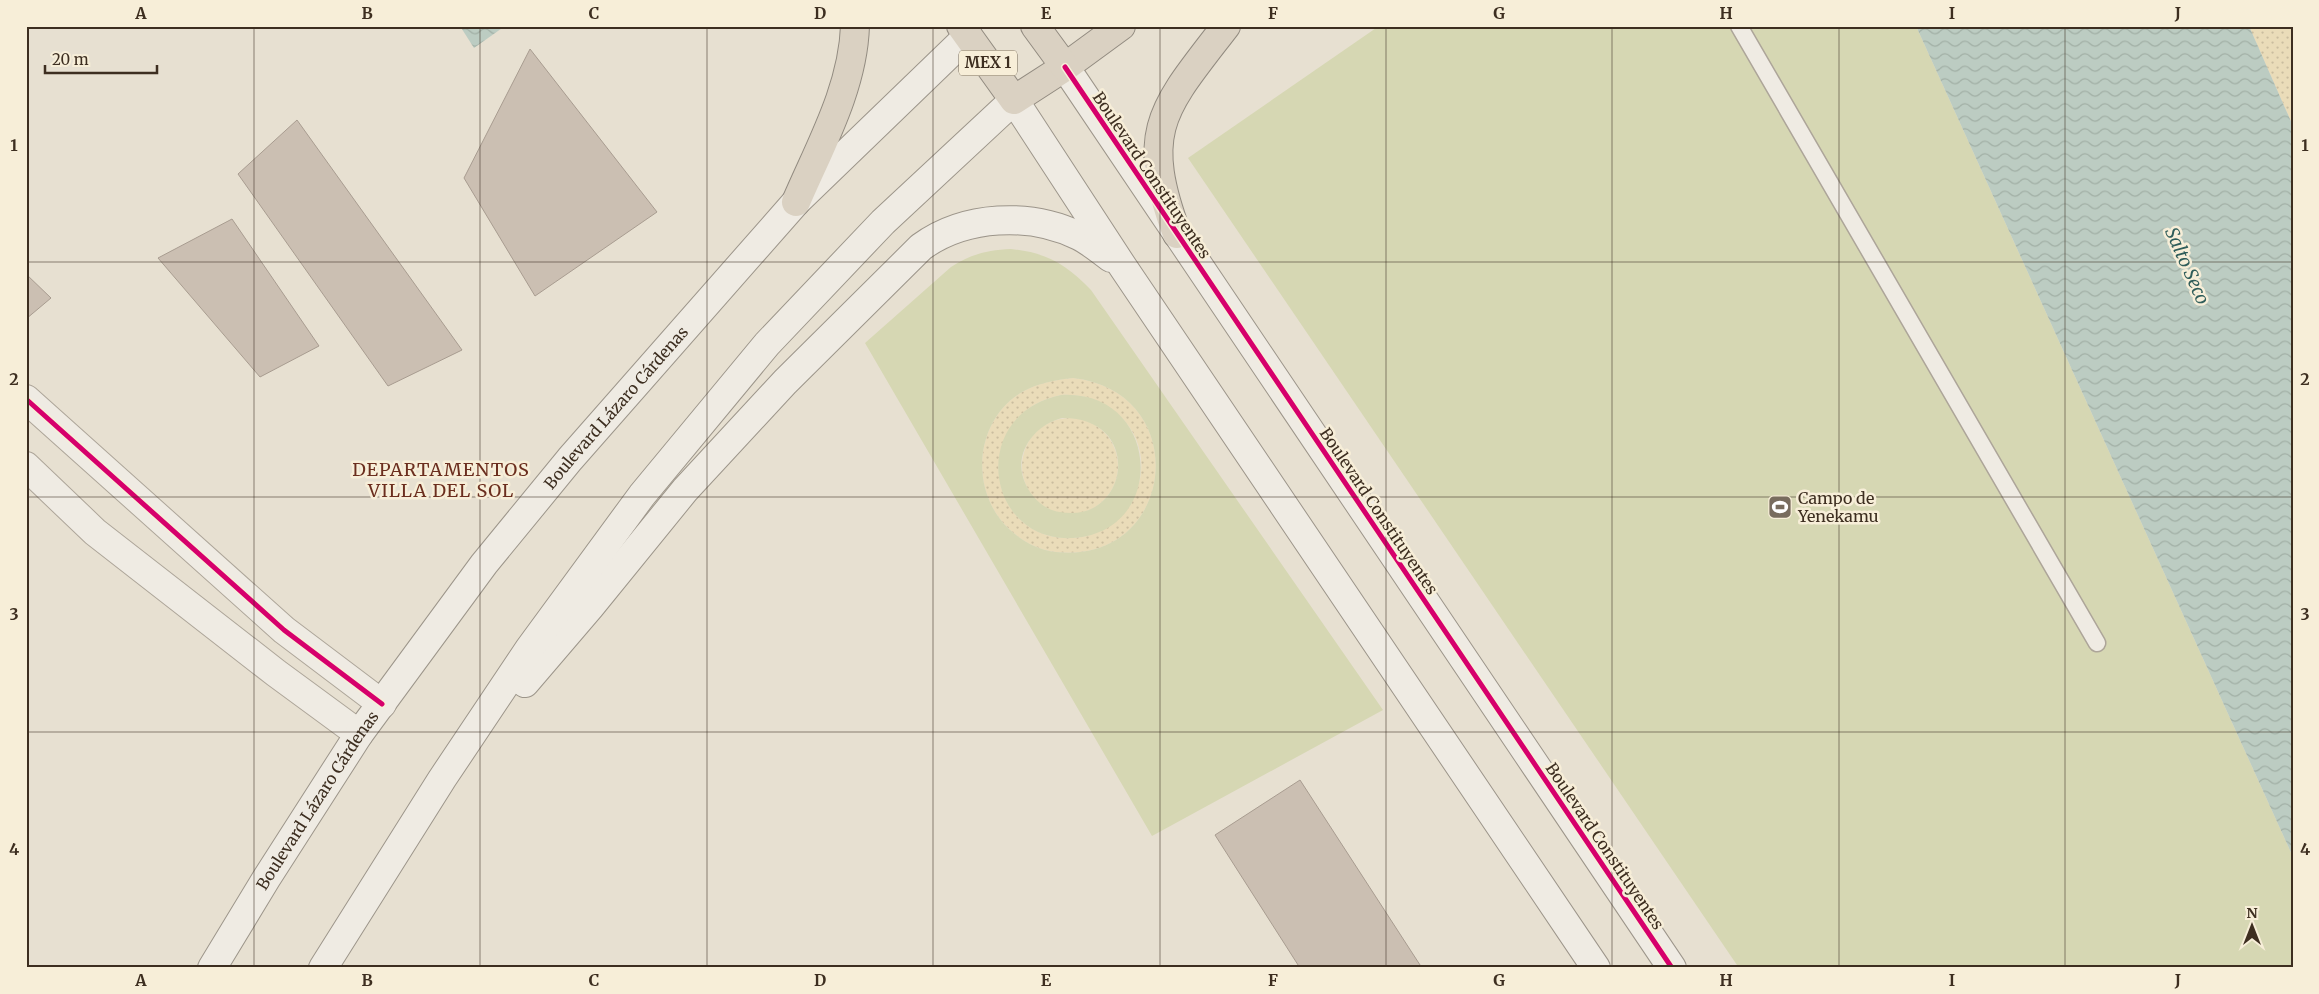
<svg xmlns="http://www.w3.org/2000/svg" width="2319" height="994" font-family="Merriweather,serif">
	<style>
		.sand { fill: url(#sand-dots); fill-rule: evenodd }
		.garden { fill: #d6d7b3; fill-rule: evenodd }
		.water { fill: url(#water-waves) }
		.building { fill: #cbbfb2; stroke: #a89c90 }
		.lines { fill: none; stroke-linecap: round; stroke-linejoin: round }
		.lane-casing { stroke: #ada599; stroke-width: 19 }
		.street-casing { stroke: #ada599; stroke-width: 30 }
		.secondary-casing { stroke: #9c958a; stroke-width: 30 }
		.highway-casing { stroke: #928b80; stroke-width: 30 }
		.lane { stroke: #efebe3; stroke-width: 16 }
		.street { stroke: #efebe3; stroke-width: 28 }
		.secondary { stroke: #efebe3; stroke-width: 28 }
		.highway { stroke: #dad1c2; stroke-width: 28 }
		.cycleway-casing { stroke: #f7eed8; stroke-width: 8 }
		.cycleway { stroke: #d6006c; stroke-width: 5 }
		.grid { fill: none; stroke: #3d2e20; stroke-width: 1; stroke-opacity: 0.55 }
		.labels { text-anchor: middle; stroke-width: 5; stroke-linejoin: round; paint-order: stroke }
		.shield { fill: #f7eed8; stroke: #756857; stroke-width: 1 }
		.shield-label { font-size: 15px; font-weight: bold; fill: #3d2e20 }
		.street-label { font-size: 16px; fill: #3d2e20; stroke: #f7eed8 }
		.poi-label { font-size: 16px; fill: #3d2e20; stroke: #f7eed8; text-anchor: start }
		.water-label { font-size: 18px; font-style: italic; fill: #2f5d5a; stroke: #f7eed8 }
		.neighbourhood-label { font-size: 18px; letter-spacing: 1px; fill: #6b2e1e; stroke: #f7eed8 }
		.neatline { fill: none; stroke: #3d2e20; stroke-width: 2 }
		.grid-label { font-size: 16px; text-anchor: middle; font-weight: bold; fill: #3d2e20 }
	</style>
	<defs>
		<pattern id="sand-dots" width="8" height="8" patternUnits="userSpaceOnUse" patternTransform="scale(1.25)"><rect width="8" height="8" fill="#eadcb9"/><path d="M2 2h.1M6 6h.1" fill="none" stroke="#cabd9f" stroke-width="1.8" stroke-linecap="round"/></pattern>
		<pattern id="water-waves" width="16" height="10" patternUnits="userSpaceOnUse" patternTransform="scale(1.25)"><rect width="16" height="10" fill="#bcccc2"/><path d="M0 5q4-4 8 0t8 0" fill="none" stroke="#a2b0a6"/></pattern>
	</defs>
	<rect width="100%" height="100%" fill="#e7e0d1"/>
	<g class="sand">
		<path d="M2249,26h44v100z"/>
		<path d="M1073,378c122,14 103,187 -17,174 -18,-2 -34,-11 -47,-23 -40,-38 -35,-108 13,-137 16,-9 32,-12 51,-14zM1061,395c68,-4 108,71 58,121 -13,13 -27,21 -46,22 -88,5 -105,-124 -12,-143z"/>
		<circle cx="1070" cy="466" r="48"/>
	</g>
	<g class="garden">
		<path d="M1379,26h537l377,831v111h-554l-551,-810z"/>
		<path d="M1011,249c36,4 55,15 80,41l292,420 -231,126 -287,-493 86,-76c20,-13 37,-17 60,-18zM1073,378c122,14 103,187 -17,174 -18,-2 -34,-11 -47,-23 -40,-38 -35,-108 13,-137 16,-9 33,-12 51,-14z"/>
		<path d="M1061,395c100,-6 108,137 12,143 -88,5 -106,-124 -12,-143zM1062,418c83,-1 67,107 -2,94 -15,-2 -27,-13 -34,-27 -15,-30 8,-60 36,-67z"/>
	</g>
	<g class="water">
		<path d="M460,26h45l-31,22z"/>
		<path d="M1916,26h333l44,100v731z"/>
	</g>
	<g class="building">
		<path d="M530,49l127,163 -122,84 -71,-118z"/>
		<path d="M297,120l165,230 -74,36 -150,-212z"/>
		<path d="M232,219l87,127 -59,31 -102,-119z"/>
		<path d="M26,274l25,24 -25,21z"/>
		<path d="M1300,780l122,188h-122l-85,-133z"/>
	</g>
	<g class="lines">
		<g class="lane-casing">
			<path id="lane" d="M1739,26l358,617"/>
		</g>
		<g class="street-casing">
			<g id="street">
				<path d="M26,399l258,231 98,74"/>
				<path d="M26,466l69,66 181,141 83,61"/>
			</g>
		</g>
		<g class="secondary-casing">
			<g id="secondary">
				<path d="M1065,67l607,901"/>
				<path d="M525,683l65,-76 95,-117 100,-108 136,-135c44,-32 109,-35 158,-11 12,6 22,15 32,22"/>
				<path id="s1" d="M212,968l54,-89 93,-145 125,-170 86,-105 226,-257 172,-166"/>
				<path d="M323,968l119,-189 87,-130 113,-154 125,-151 116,-122 131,-122 109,167 473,701"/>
			</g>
		</g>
		<g class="highway-casing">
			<g id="highway">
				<path d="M961,26l53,74 51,-33 56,-41"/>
				<path d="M1035,26l30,41"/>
				<path d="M796,202c24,-56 57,-114 59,-176"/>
				<path d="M1177,234c-39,-105 -14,-126 49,-208"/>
			</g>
		</g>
		<use href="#lane" class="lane"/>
		<use href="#street" class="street"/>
		<use href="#secondary" class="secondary"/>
		<use href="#highway" class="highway"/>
		<g class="cycleway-casing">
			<g id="cycleway">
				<path d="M1065,67l607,901"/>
				<path d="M26,399l258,231 98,74"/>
			</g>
		</g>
		<use href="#cycleway" class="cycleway"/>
	</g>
	<path class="grid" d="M254,26v942M480,26v942M707,26v942M933,26v942M1160,26v942M1386,26v942M1612,26v942M1839,26v942M2065,26v942M26,262h2267M26,497h2267M26,732h2267"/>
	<defs>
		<g id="stadium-square" transform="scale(1.25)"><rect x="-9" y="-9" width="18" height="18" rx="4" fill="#786c5e" stroke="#f7eed8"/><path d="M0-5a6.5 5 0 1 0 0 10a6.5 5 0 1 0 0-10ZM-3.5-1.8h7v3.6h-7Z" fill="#fff"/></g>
	</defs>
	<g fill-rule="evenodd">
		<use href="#stadium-square" x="1780" y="507"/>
	</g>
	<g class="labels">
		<rect class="shield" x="959" y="50.5" width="58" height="25" rx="4"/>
		<g class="shield-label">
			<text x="988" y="68">MEX 1</text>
		</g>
		<g class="street-label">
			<text transform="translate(1152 175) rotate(56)" y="6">Boulevard Constituyentes</text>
			<text dy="6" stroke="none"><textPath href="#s1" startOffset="692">Boulevard Lázaro Cárdenas</textPath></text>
			<text transform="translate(1379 511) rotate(56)" y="6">Boulevard Constituyentes</text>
			<text dy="6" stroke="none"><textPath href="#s1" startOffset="198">Boulevard Lázaro Cárdenas</textPath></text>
			<text transform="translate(1605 846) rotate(56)" y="6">Boulevard Constituyentes</text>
		</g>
		<g class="poi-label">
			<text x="1798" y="504">Campo de<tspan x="1798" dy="18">Yenekamu</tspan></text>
		</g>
		<g class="water-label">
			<text transform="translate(2187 266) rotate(66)" y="6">Salto Seco</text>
		</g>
		<g class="neighbourhood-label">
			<text x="441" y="476">DEPARTAMENTOS<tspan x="441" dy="21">VILLA DEL SOL</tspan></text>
		</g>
	</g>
	<rect width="2319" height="994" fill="none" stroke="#f7eed8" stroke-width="55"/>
	<g transform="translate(2252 926)" stroke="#f7eed8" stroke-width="4" paint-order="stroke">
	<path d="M0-4L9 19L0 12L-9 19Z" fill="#3d2e20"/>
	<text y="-8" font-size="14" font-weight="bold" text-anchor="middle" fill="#3d2e20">N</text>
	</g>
	<path d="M45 65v8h112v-8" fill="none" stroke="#3d2e20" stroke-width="2.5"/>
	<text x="52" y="65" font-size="15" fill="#3d2e20" stroke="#f7eed8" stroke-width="4" paint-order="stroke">20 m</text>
	<rect x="28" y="28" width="2264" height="938" class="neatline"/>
	<g class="grid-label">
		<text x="141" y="19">A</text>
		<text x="367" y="19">B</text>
		<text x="594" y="19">C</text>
		<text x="820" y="19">D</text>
		<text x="1046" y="19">E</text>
		<text x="1273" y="19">F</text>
		<text x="1499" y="19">G</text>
		<text x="1726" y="19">H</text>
		<text x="1952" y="19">I</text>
		<text x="2178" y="19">J</text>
		<text x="14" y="151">1</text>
		<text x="2305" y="151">1</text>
		<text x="14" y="385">2</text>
		<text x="2305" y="385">2</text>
		<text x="14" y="620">3</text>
		<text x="2305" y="620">3</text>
		<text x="14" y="855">4</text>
		<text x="2305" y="855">4</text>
		<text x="141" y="986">A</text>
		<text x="367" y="986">B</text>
		<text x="594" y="986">C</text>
		<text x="820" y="986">D</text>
		<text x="1046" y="986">E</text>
		<text x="1273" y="986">F</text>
		<text x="1499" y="986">G</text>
		<text x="1726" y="986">H</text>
		<text x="1952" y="986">I</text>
		<text x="2178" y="986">J</text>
	</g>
</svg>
